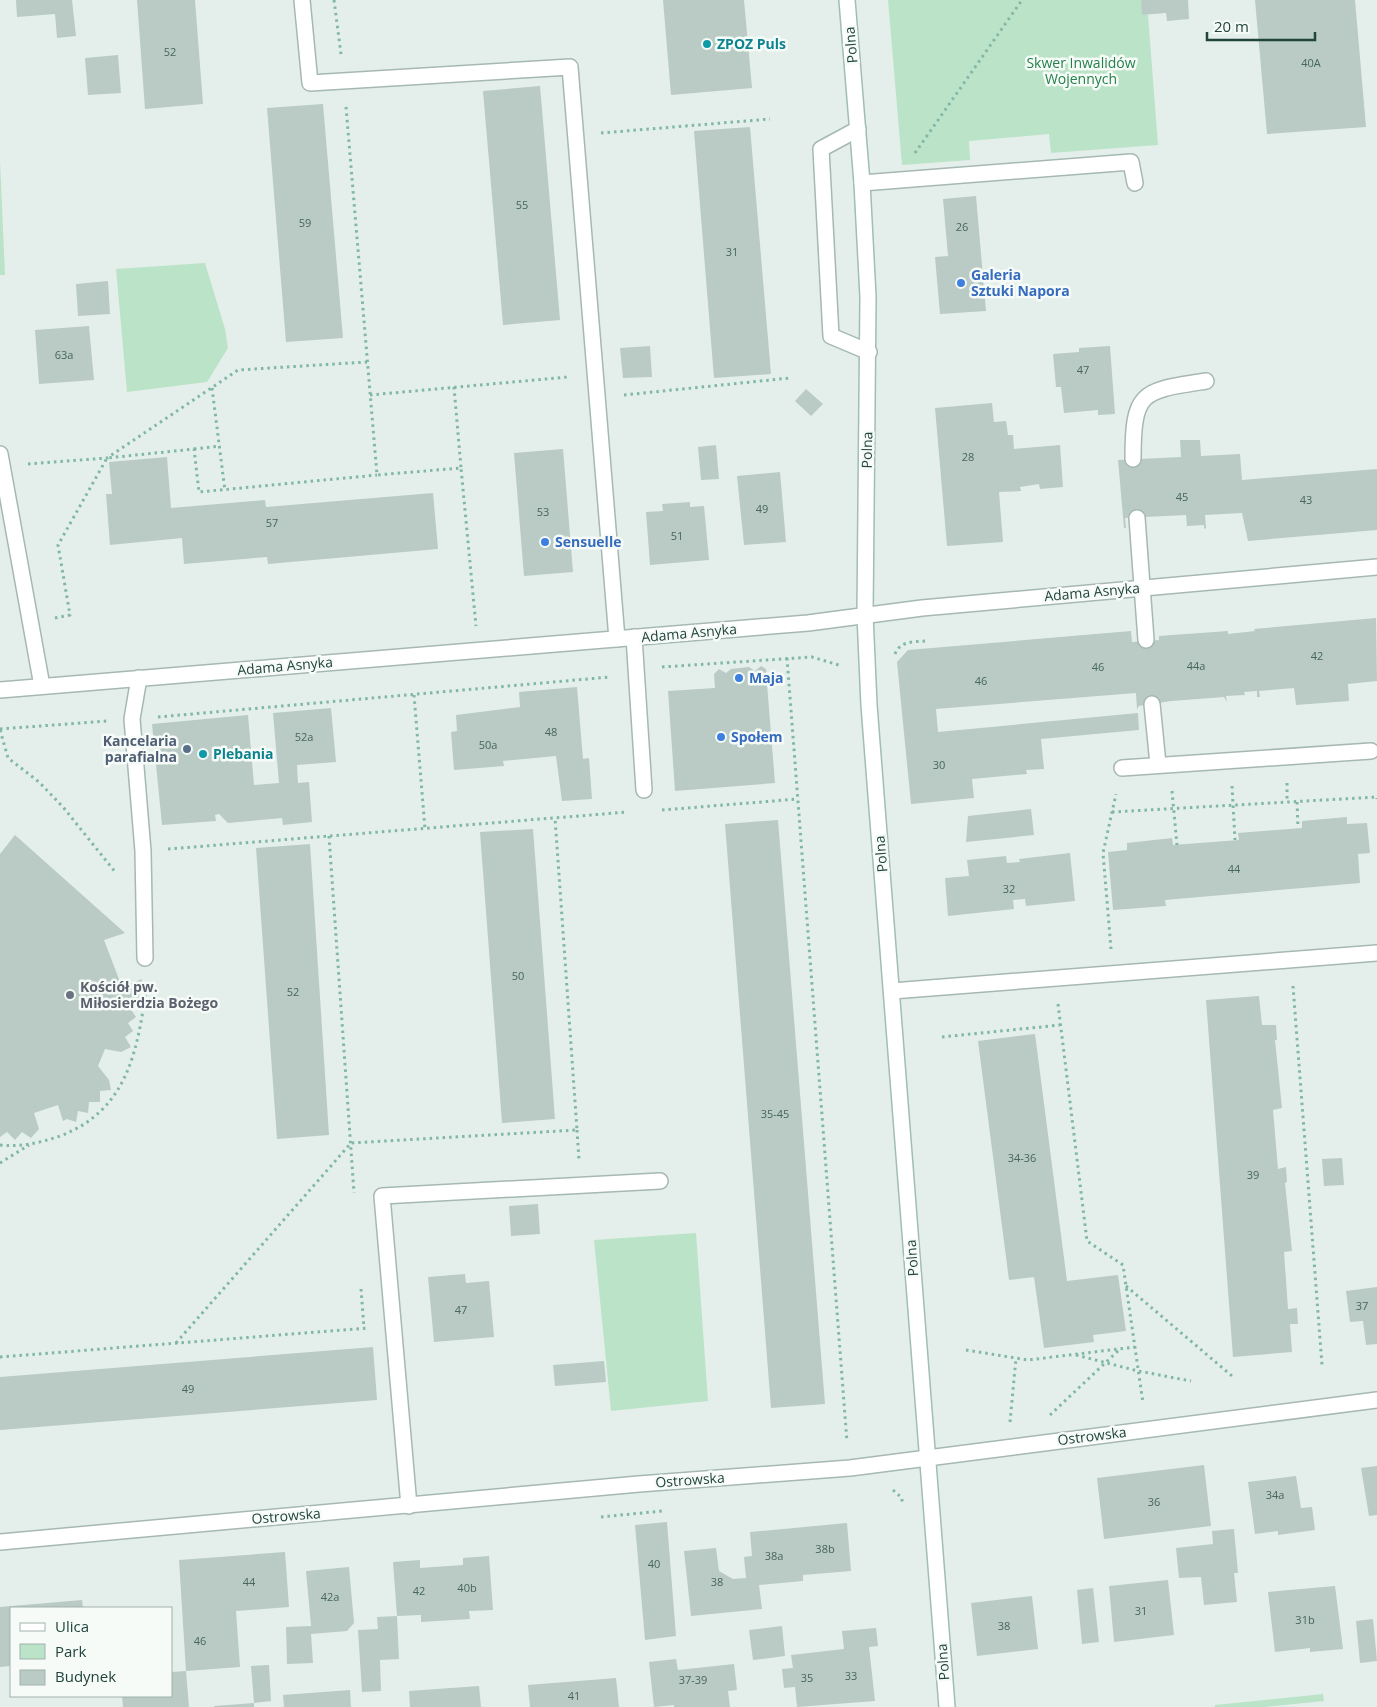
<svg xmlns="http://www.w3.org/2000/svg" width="1377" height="1707" font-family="'Open Sans',sans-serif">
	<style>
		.green { fill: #bbe3c7 }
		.building { fill: #b9cbc4 }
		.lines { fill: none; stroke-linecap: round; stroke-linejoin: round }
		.lane-casing { stroke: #a6b8b3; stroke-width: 18 }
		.street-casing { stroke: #a6b8b3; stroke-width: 18 }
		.secondary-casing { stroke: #a1bdb4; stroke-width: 18 }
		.path { stroke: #81b7a8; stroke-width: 3; stroke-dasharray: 2.5 4; stroke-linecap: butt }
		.lane { stroke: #fff; stroke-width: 15 }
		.street { stroke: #fff; stroke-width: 15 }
		.secondary { stroke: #fff; stroke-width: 15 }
		.culture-dot { fill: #0f9aa8; stroke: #f6fbf8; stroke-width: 2 }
		.shop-dot { fill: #3f7fe0; stroke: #f6fbf8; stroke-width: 2 }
		.service-dot { fill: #5c6f8a; stroke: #f6fbf8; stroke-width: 2 }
		.worship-dot { fill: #6b7280; stroke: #f6fbf8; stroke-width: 2 }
		.labels { text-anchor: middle; stroke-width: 5; stroke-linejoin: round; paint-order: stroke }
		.number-label { font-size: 11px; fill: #47665e }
		.culture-label { font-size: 14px; font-weight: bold; fill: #0d838f; stroke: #f6fbf8; text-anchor: start }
		.street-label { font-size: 14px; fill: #21443c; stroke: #f6fbf8 }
		.park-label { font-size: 14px; fill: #25804c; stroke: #f6fbf8 }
		.shop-label { font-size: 14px; font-weight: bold; fill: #366cbe; stroke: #f6fbf8; text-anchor: start }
		.service-label { font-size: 14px; font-weight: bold; fill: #4e5e75; stroke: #f6fbf8; text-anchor: end }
		.worship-label { font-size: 14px; font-weight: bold; fill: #5b616d; stroke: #f6fbf8; text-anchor: start }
	</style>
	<rect width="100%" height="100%" fill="#e4efeb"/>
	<g class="green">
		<path d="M888,0h253l2,15h5l10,130 -107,8 -2,-19 -80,7 1,19 -68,5z"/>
		<path d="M0,160l5,115h-5z"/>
		<path d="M205,263l20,66 3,19 -21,34 -80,10 -11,-123z"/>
		<path d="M696,1233l12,168 -97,10 -17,-171z"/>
		<path d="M1323,1694l1,7 -60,6h-49v-2z"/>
	</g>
	<g class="building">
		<path d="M16,0h56l4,36 -19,2 -2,-24 -38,3z"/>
		<path d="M137,0h58l8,104 -58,5z"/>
		<path d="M663,0h81l8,88 -81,7z"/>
		<path d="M1141,0h47l1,19 -22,2 -1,-8 -24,2z"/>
		<path d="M1255,0h100l11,127 -99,7z"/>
		<path d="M118,55l3,38 -33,2 -3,-37z"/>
		<path d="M540,86l20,234 -57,5 -20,-234z"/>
		<path d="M323,104l20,234 -57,4 -19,-234z"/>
		<path d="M750,127l21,247 -57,4 -20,-247z"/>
		<path d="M976,196l10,115 -46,3 -5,-57 13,-1 -5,-57z"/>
		<path d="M108,281l2,33 -32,2 -2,-32z"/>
		<path d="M89,326l5,54 -55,4 -4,-54z"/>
		<path d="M650,346l2,31 -29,1 -3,-30z"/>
		<path d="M1110,346l5,68 -17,1v-5l-34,3 -3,-26h-5l-3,-33 26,-2v-4z"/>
		<path d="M806,389l17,15 -12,12 -16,-15z"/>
		<path d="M992,403l2,19 12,-1 2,14h5l1,14 46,-4 3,42 -23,2 -1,-5 -19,3 1,4 -22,1 4,50 -56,4 -12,-138z"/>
		<path d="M1180,440h20l1,16 39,-2 2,26 135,-11v61l-129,11 -6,-28 -37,2 1,13 -2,1v-4l-17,1 -1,-11 -61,3 1,10h-2l-6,-68 63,-3z"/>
		<path d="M716,445l3,34 -18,1 -3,-33z"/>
		<path d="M563,449l10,123 -49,4 -10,-123z"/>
		<path d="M167,457l4,51 94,-8 1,7 167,-14 5,56 -170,15 -1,-7 -83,7 -2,-26 -72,7 -4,-51h6l-3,-32z"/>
		<path d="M780,472l6,70 -42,3 -7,-69z"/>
		<path d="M690,502v5l14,-1 5,54 -59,5 -4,-53 17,-1 -1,-7z"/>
		<path d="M1376,618l1,63 -29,3 1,17 -53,4 -2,-17 -35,3 1,6h-3v-6l-13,1 1,3 -19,1 1,6 -3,-5 -53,4 -32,5 -2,3 -1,-16 -200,16 2,23 200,-19 1,17 -98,9 3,30 -18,1 1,4 -55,5 2,19 -63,6 -14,-142 11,-12 223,-19 1,11 27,-2v-4l69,-5v3l27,-3 -1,-2z"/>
		<path d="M761,666l5,3 1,7 -5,4v4h5l8,99 -100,8 -7,-100 47,-3 -1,-14 5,-5 7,4 5,-4 18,-2 6,4z"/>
		<path d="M577,687l6,72 6,-1 3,41 -30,2 -6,-45 -53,5 1,5 -50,4 -3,-38 6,-1 -1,-16 64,-8 -1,-15z"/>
		<path d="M331,708l5,54 -39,3 1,18 11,-1 3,40 -29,3 -1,-7 -54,5 -9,-9 -4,1 1,6 -54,4 -10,-101 96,-9 6,70 25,-2 -6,-70z"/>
		<path d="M1031,809l3,26 -68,7 2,-26z"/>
		<path d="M1347,817v7l20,-1 3,30 -12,1 2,29 -195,17 1,6 -53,4 -5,-58 19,-2v-7l45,-5 1,7 66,-5 -1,-7 64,-5v-7z"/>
		<path d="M778,820l47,584 -54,4 -46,-584z"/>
		<path d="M533,829l22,290 -53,4 -22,-291z"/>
		<path d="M15,835l110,98 -21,7 18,47 20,-8 -4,24 -8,5 6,9 -8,6 5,8 -8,6 6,10 -10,5 -16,-3 -7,17 11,14 2,10 -11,1v11h-11l-1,11 -10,-2 -2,11 -9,-3 -4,2 -5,-16 -24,8 5,16 -8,9 -9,-6 -7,8 -8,-8 -7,5v-283z"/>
		<path d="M310,844l19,291 -52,4 -21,-291z"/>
		<path d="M1070,853l5,48 -49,5 -1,-7 -12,1 1,9 -66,7 -3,-38 24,-2 -2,-16 39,-4 1,7 13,-1 -1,-3z"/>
		<path d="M1259,996l3,29h14l1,15h-2l7,68 -9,2 5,59 8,-2 1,15 -2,1 7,68 -8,1 4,57 9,-1 1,16h-8l2,28 -59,5 -27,-357z"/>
		<path d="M1035,1034l32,247 51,-6 8,56 -33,4 1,7 -50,6 -10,-71 -25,3 -31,-239z"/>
		<path d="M1342,1158l2,27 -20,1 -2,-27z"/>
		<path d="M538,1204l2,30 -29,2 -2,-30z"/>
		<path d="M465,1274l1,9 23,-2 5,56 -60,5 -6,-65z"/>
		<path d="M1377,1287v57l-11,1 -3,-24 -13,1 -4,-31z"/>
		<path d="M373,1347l4,53 -377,30v-53z"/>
		<path d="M604,1361l2,21 -51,4 -2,-21z"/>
		<path d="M1204,1465l7,61 -107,13 -7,-61z"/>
		<path d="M1377,1466v49l-8,1 -8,-48z"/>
		<path d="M1296,1476l5,32 11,-1 3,23 -37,5v-4l-23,3 -7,-52z"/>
		<path d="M667,1522l9,114 -31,4 -10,-115z"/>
		<path d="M847,1523l4,48 -48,4v6l-44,4 3,24 -71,7 -7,-65 32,-3 3,23 14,8 13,-1 -2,-21 8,-1 -2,-24z"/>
		<path d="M1234,1529l4,44h-4l3,29 -33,3 -3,-28 -22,1 -3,-30 37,-4 -1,-13z"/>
		<path d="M285,1552l4,55 -53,4 4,56 -54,4 -7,-111z"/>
		<path d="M489,1556l4,54 -24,1 1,8 -49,3v-7l-24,1 -4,-54 27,-2v8l43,-3v-7z"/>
		<path d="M349,1567l5,56 -7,8 -36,3 2,29 -26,1 -1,-37 25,-1 -5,-55z"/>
		<path d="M1168,1580l6,55 -60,7 -5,-56z"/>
		<path d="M1335,1586l8,63 -33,3v-4l-35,4 -7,-60z"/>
		<path d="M1093,1588l6,54 -17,2 -5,-54z"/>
		<path d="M1032,1596l6,53 -61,7 -6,-53z"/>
		<path d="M82,1600l1,8h-72v58l-11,1v-60z"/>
		<path d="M397,1616l2,43 -19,1 1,31 -19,1 -4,-62 20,-1 -1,-12z"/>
		<path d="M1373,1619l4,42 -17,2 -4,-42z"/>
		<path d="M782,1626l3,30 -32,4 -4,-30z"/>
		<path d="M876,1628l2,18 -9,1 6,54 -78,6 -2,-20 -11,1 -2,-19 11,-1 -2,-13 53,-6 -2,-18z"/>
		<path d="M676,1659l2,11 56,-6 3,26 -9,1 2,16h-56v-2l-20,2 -5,-45z"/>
		<path d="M269,1665l2,36 -17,2 -3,-37z"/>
		<path d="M186,1671l3,36h-66l-1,-11h49v-24z"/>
		<path d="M616,1678l3,29h-89l-2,-22z"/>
		<path d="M479,1686l2,21h-71l-1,-16z"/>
		<path d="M350,1690l1,17h-67l-1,-12z"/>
		<path d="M254,1703v4h-40v-1z"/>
	</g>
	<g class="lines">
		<g class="lane-casing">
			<g id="lane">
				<path d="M302,0l8,83 260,-16 47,572"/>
				<path d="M858,129l-37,20 10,187 38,16"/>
				<path d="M862,183l269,-21 4,21"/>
				<path d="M0,454l42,232"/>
				<path d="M1133,459c0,-69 9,-68 73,-78"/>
				<path d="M1137,518l9,122"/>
				<path d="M634,637l10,153"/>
				<path d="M139,678l-7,41 11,132 2,107"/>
				<path d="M1152,704l6,60"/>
				<path d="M1122,768l249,-17"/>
				<path d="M892,991l485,-38"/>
				<path d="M409,1506l-27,-310 278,-15"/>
			</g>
		</g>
		<g class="street-casing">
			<g id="street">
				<path d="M0,690l808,-67 114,-15 455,-41"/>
				<path d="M0,1542l639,-58 211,-16 527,-68"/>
			</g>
		</g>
		<g class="secondary-casing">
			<path id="secondary" d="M847,0l15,183 6,114 -3,318 4,90 78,1002"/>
		</g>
		<g class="path">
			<path d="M334,0l7,54"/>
			<path d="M346,107l31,368 84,-7 15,158"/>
			<path d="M601,133l169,-14"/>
			<path d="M915,153l107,-153"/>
			<path d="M454,387l7,81"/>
			<path d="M212,388l13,103"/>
			<path d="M370,395l198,-18"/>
			<path d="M624,395l166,-17"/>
			<path d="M194,449l26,-3"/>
			<path d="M28,464l79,-6 131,-88 129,-8"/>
			<path d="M55,618l15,-3 -12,-70 49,-87 87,-9 5,43 178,-17"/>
			<path d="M895,654c5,-13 18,-12 30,-13"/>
			<path d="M787,658l60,784"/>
			<path d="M662,667l150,-10 30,9"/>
			<path d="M414,695l11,134"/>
			<path d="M158,717l452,-40"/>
			<path d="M0,729l107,-8"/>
			<path d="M0,730l8,28 31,24 24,25 53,66"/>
			<path d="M1287,783v19"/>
			<path d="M1232,786l3,54"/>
			<path d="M1172,791l5,54"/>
			<path d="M1297,802l1,26"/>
			<path d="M662,810l136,-11"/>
			<path d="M1112,812l265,-15v2"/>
			<path d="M329,836l25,357"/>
			<path d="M168,849l460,-37"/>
			<path d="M1111,949l-8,-96 13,-59"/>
			<path d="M1293,986l29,379"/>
			<path d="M1058,1004l29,237 36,24 20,138"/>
			<path d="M942,1037l118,-12"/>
			<path d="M577,1130l2,30"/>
			<path d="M0,1145c21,2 40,-2 60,-9 69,-26 78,-88 87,-153"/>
			<path d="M0,1163l29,-18"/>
			<path d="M1126,1286l106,90"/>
			<path d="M361,1289l3,39"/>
			<path d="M176,1343l175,-200 226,-13 -22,-312"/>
			<path d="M966,1350l62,10 107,-13"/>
			<path d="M1076,1355l62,16 53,10"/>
			<path d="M0,1357l368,-29"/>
			<path d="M1050,1415l71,-67"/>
			<path d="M1010,1422l6,-64"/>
			<path d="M893,1490l9,8v4"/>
			<path d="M601,1517l61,-6"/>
		</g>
		<use href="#lane" class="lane"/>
		<use href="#street" class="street"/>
		<use href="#secondary" class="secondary"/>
	</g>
	<g class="culture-dot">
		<circle cx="707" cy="44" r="5"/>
		<circle cx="203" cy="754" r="5"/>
	</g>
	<g class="shop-dot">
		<circle cx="961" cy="283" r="5"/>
		<circle cx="545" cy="542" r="5"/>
		<circle cx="739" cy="678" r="5"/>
		<circle cx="721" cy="737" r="5"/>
	</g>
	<circle class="service-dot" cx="187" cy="749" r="5"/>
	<circle class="worship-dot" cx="70" cy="995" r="5"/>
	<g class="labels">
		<g class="number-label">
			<text x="170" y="56">52</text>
			<text x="1311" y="67">40A</text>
			<text x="522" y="209">55</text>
			<text x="305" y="227">59</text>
			<text x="962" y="231">26</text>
			<text x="732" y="256">31</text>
			<text x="64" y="359">63a</text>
			<text x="1083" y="374">47</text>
			<text x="968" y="461">28</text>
			<text x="1182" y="501">45</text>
			<text x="1306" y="504">43</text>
			<text x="762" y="513">49</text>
			<text x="543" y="516">53</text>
			<text x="272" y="527">57</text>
			<text x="677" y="540">51</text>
			<text x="1317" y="660">42</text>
			<text x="1196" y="670">44a</text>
			<text x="1098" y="671">46</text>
			<text x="981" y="685">46</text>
			<text x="551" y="736">48</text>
			<text x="304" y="741">52a</text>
			<text x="488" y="749">50a</text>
			<text x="939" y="769">30</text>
			<text x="1234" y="873">44</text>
			<text x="1009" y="893">32</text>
			<text x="518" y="980">50</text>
			<text x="293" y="996">52</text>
			<text x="775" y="1118">35-45</text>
			<text x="1022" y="1162">34-36</text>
			<text x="1253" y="1179">39</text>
			<text x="1362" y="1310">37</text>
			<text x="461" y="1314">47</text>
			<text x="188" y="1393">49</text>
			<text x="1275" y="1499">34a</text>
			<text x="1154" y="1506">36</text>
			<text x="825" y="1553">38b</text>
			<text x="774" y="1560">38a</text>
			<text x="654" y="1568">40</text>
			<text x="249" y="1586">44</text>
			<text x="717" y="1586">38</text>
			<text x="467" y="1592">40b</text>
			<text x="419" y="1595">42</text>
			<text x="330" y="1601">42a</text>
			<text x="1141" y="1615">31</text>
			<text x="1305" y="1624">31b</text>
			<text x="1004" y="1630">38</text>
			<text x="200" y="1645">46</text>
			<text x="851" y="1680">33</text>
			<text x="807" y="1682">35</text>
			<text x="693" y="1684">37-39</text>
			<text x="574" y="1700">41</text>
		</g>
		<g class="culture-label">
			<text x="717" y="49">ZPOZ Puls</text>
			<text x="213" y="759">Plebania</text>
		</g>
		<g class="street-label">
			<text transform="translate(851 45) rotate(-95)" y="5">Polna</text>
			<text transform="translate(867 450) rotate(-89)" y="5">Polna</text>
			<text transform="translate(1092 592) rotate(-5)" y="5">Adama Asnyka</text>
			<text transform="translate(689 633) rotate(-5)" y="5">Adama Asnyka</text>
			<text transform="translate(285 666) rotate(-5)" y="5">Adama Asnyka</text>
			<text transform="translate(881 854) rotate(-95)" y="5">Polna</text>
			<text transform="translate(912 1258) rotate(-94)" y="5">Polna</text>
			<text transform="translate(1092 1436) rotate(-7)" y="5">Ostrowska</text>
			<text transform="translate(690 1480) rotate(-4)" y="5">Ostrowska</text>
			<text transform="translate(286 1516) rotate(-5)" y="5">Ostrowska</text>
			<text transform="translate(943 1662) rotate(-94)" y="5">Polna</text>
		</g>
		<g class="park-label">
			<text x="1081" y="68">Skwer Inwalidów<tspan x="1081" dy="16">Wojennych</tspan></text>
		</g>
		<g class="shop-label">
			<text x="971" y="280">Galeria<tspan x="971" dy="16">Sztuki Napora</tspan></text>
			<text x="555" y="547">Sensuelle</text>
			<text x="749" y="683">Maja</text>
			<text x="731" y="742">Społem</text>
		</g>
		<g class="service-label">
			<text x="177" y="746">Kancelaria<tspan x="177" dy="16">parafialna</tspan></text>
		</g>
		<g class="worship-label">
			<text x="80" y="992">Kościół pw.<tspan x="80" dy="16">Miłosierdzia Bożego</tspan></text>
		</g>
	</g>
	<rect x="10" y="1607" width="162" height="90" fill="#f6fbf8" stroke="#a1b2ad"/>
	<rect x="20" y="1623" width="25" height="8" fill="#ffffff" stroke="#a1b2ad"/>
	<text x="55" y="1632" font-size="15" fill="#21443c">Ulica</text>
	<rect x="20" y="1644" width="25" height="15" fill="#bbe3c7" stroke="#a1b2ad"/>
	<text x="55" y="1657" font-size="15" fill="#21443c">Park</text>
	<rect x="20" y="1670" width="25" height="15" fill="#b9cbc4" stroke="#a1b2ad"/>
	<text x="55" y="1682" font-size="15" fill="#21443c">Budynek</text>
	<path d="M1207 32v8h108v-8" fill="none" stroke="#21443c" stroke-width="2.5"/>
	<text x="1214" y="32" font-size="15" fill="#21443c" stroke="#f6fbf8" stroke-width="4" paint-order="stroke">20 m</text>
</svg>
